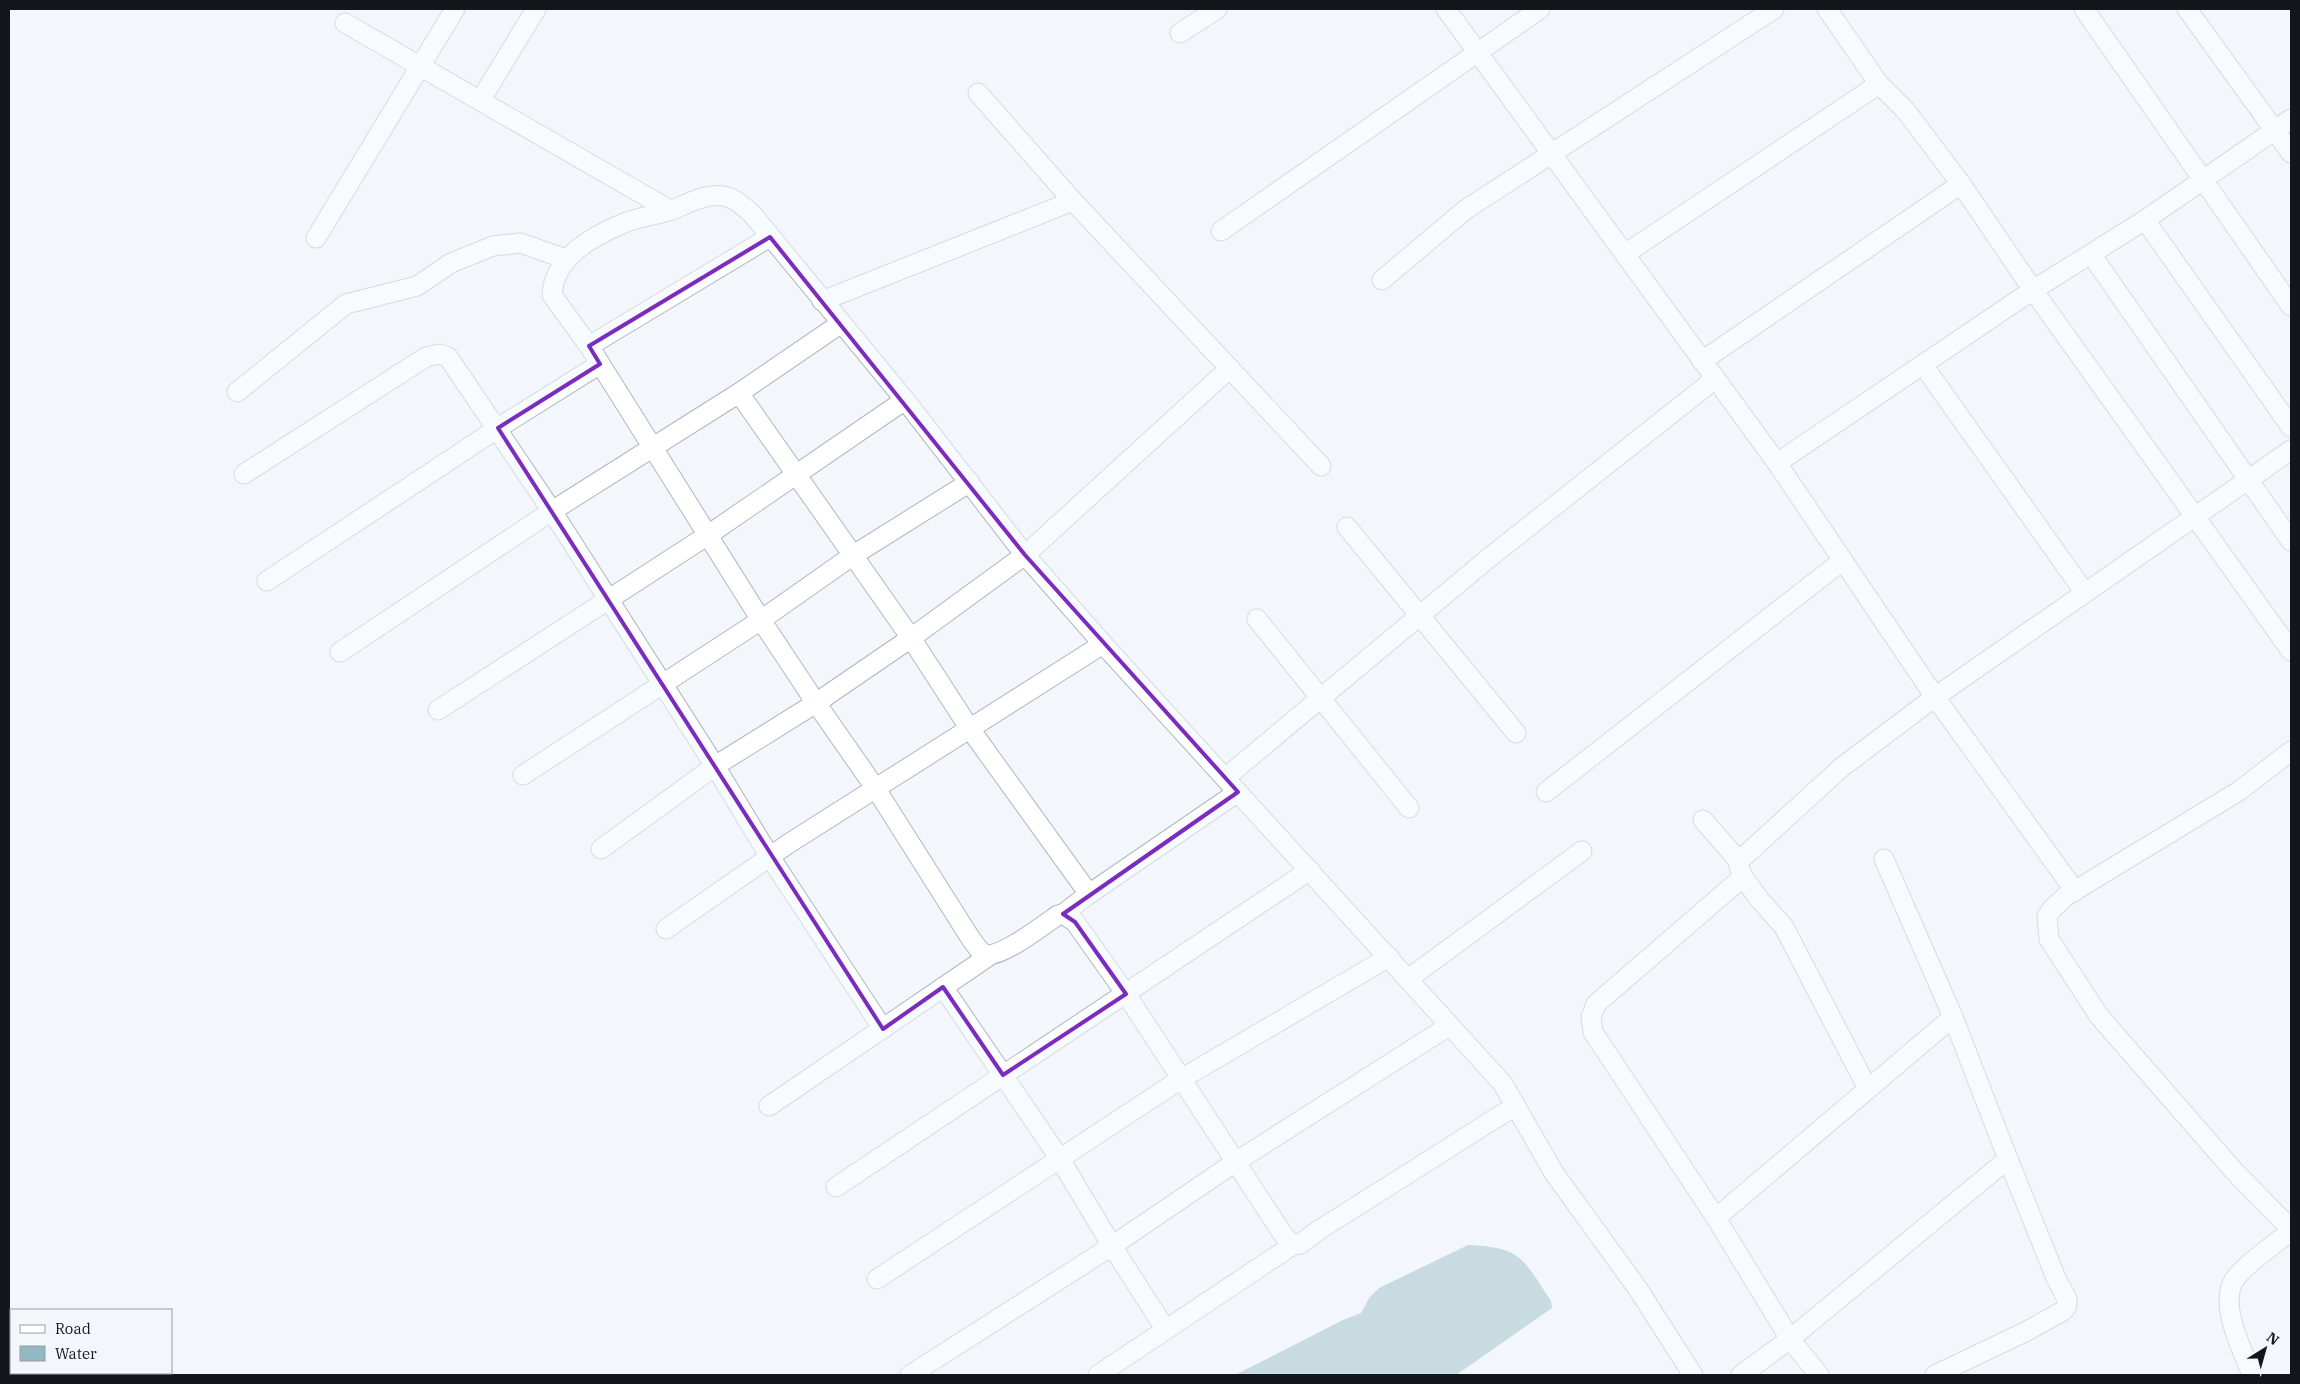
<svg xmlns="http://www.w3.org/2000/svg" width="2300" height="1384" font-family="'IBM Plex Serif',serif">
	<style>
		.water { fill: #92b8c2 }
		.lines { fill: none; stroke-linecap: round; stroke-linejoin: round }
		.street-casing { stroke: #aeb7c3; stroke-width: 21 }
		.street { stroke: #fff; stroke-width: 19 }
		.marked { fill: none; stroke: #7b2cbf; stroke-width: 4; stroke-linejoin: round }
	</style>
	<rect width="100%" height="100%" fill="#f3f7fc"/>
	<path class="water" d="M1468,1245c54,2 55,14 83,56l1,7 -96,67h-221l108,-55 18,-7 8,-15 10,-10z"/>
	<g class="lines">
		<g class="street-casing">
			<g id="street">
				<path d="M1446,9l331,454 158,234 140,194"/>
				<path d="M1827,9l52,75 27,27 55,73 72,106 258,361"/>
				<path d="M2084,9l207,297"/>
				<path d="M2187,9l104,144"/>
				<path d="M345,23l325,187"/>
				<path d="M1180,33l37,-24"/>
				<path d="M978,93l95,108"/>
				<path d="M480,101l56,-92"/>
				<path d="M2145,220l146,207"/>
				<path d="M1221,231l319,-222"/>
				<path d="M316,238l139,-229"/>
				<path d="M1625,254l254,-170"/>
				<path d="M2091,254l200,287"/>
				<path d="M1382,280l83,-70 309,-201"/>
				<path d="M822,301l251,-100 248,265"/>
				<path d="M589,346l181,-109"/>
				<path d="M1702,361l259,-177"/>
				<path d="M1923,365l162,228"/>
				<path d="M237,392l109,-88 71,-18 34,-23 42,-17 27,-3 46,16"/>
				<path d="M739,393l172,245 59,91 119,165"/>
				<path d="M1777,463l256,-173 112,-70 146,-101"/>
				<path d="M244,474l182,-117 14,-3 8,3 104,154 163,255 55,91 113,172"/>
				<path d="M1347,527l169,206"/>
				<path d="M267,581l231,-153 102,-64"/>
				<path d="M1257,619l152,189"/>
				<path d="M340,652l212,-141 187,-118 101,-69"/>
				<path d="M438,710l270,-175 197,-135"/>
				<path d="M2291,751l-52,40 -173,105 -14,13 -5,7 2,23 50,77 135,155 57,58"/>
				<path d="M523,775l238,-155 91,-64 118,-74"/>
				<path d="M1225,778l265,-221 225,-178"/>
				<path d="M1546,792l296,-231"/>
				<path d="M1703,820l36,41"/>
				<path d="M601,849l114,-83 101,-63 95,-65 114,-83 205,-187"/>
				<path d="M1884,859l69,158 55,142 48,119 11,21v7l-4,5 -36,20 -92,44"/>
				<path d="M1743,877l-147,127 -5,13 2,15 123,186 74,121 29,36"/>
				<path d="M1063,914l26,-20 149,-102"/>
				<path d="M666,929l122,-85 315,-200"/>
				<path d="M1408,979l174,-128"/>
				<path d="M943,987l117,172 52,87 54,84"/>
				<path d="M1868,1089l-84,-162 -24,-27 -17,-23 -4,-10v-6l103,-94 93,-70 356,-247"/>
				<path d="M769,1106l220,-150"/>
				<path d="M1515,1106l-196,124 -19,14 -7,1 -9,-9 -158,-242 -51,-72 -12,-8 -5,1c-13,9 -61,46 -74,39 -5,-3 -9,-10 -13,-15l-95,-150 -60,-86 -55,-83 -172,-274 -37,-51c2,-38 41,-59 72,-72 15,-6 32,-8 48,-13 15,-6 34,-17 51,-14 12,2 20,10 29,18l153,186 120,155 78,89 400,440 51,89 84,116 55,86"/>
				<path d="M836,1187l474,-317"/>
				<path d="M1716,1218l237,-201"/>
				<path d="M877,1279l304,-200 208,-122"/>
				<path d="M910,1375l202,-129 122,-83 215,-137"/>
				<path d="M1098,1375l195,-130"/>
				<path d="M1741,1375l49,-36 218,-180"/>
				<path d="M2252,1375c-9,-24 -32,-67 -19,-93 7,-14 44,-40 58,-51"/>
			</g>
		</g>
		<use href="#street" class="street"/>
	</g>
	<path d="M0 0H2300V1384H0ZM770,237l255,318 213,237 -175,122 12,8 51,72 -123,81 -60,-88 -60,42 -385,-601 102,-64 -11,-18z" fill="#f3f7fc" fill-opacity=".55" fill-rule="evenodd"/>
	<path class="marked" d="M770,237l255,318 213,237 -175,122 12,8 51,72 -123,81 -60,-88 -60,42 -385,-601 102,-64 -11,-18z"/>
	<rect width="2300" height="1384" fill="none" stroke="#13161b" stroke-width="20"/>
	<rect x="10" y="1309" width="162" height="65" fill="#f3f7fc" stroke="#999da2"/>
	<rect x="20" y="1325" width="25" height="8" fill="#ffffff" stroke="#999da2"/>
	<text x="55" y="1334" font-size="15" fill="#13161b">Road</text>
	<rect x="20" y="1346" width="25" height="15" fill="#92b8c2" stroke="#999da2"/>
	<text x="55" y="1359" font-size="15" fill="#13161b">Water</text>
	<g transform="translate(2265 1349) rotate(37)" stroke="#f3f7fc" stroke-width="4" paint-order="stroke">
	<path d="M0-4L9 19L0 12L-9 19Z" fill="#13161b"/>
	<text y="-8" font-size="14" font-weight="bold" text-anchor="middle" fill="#13161b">N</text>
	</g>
</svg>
